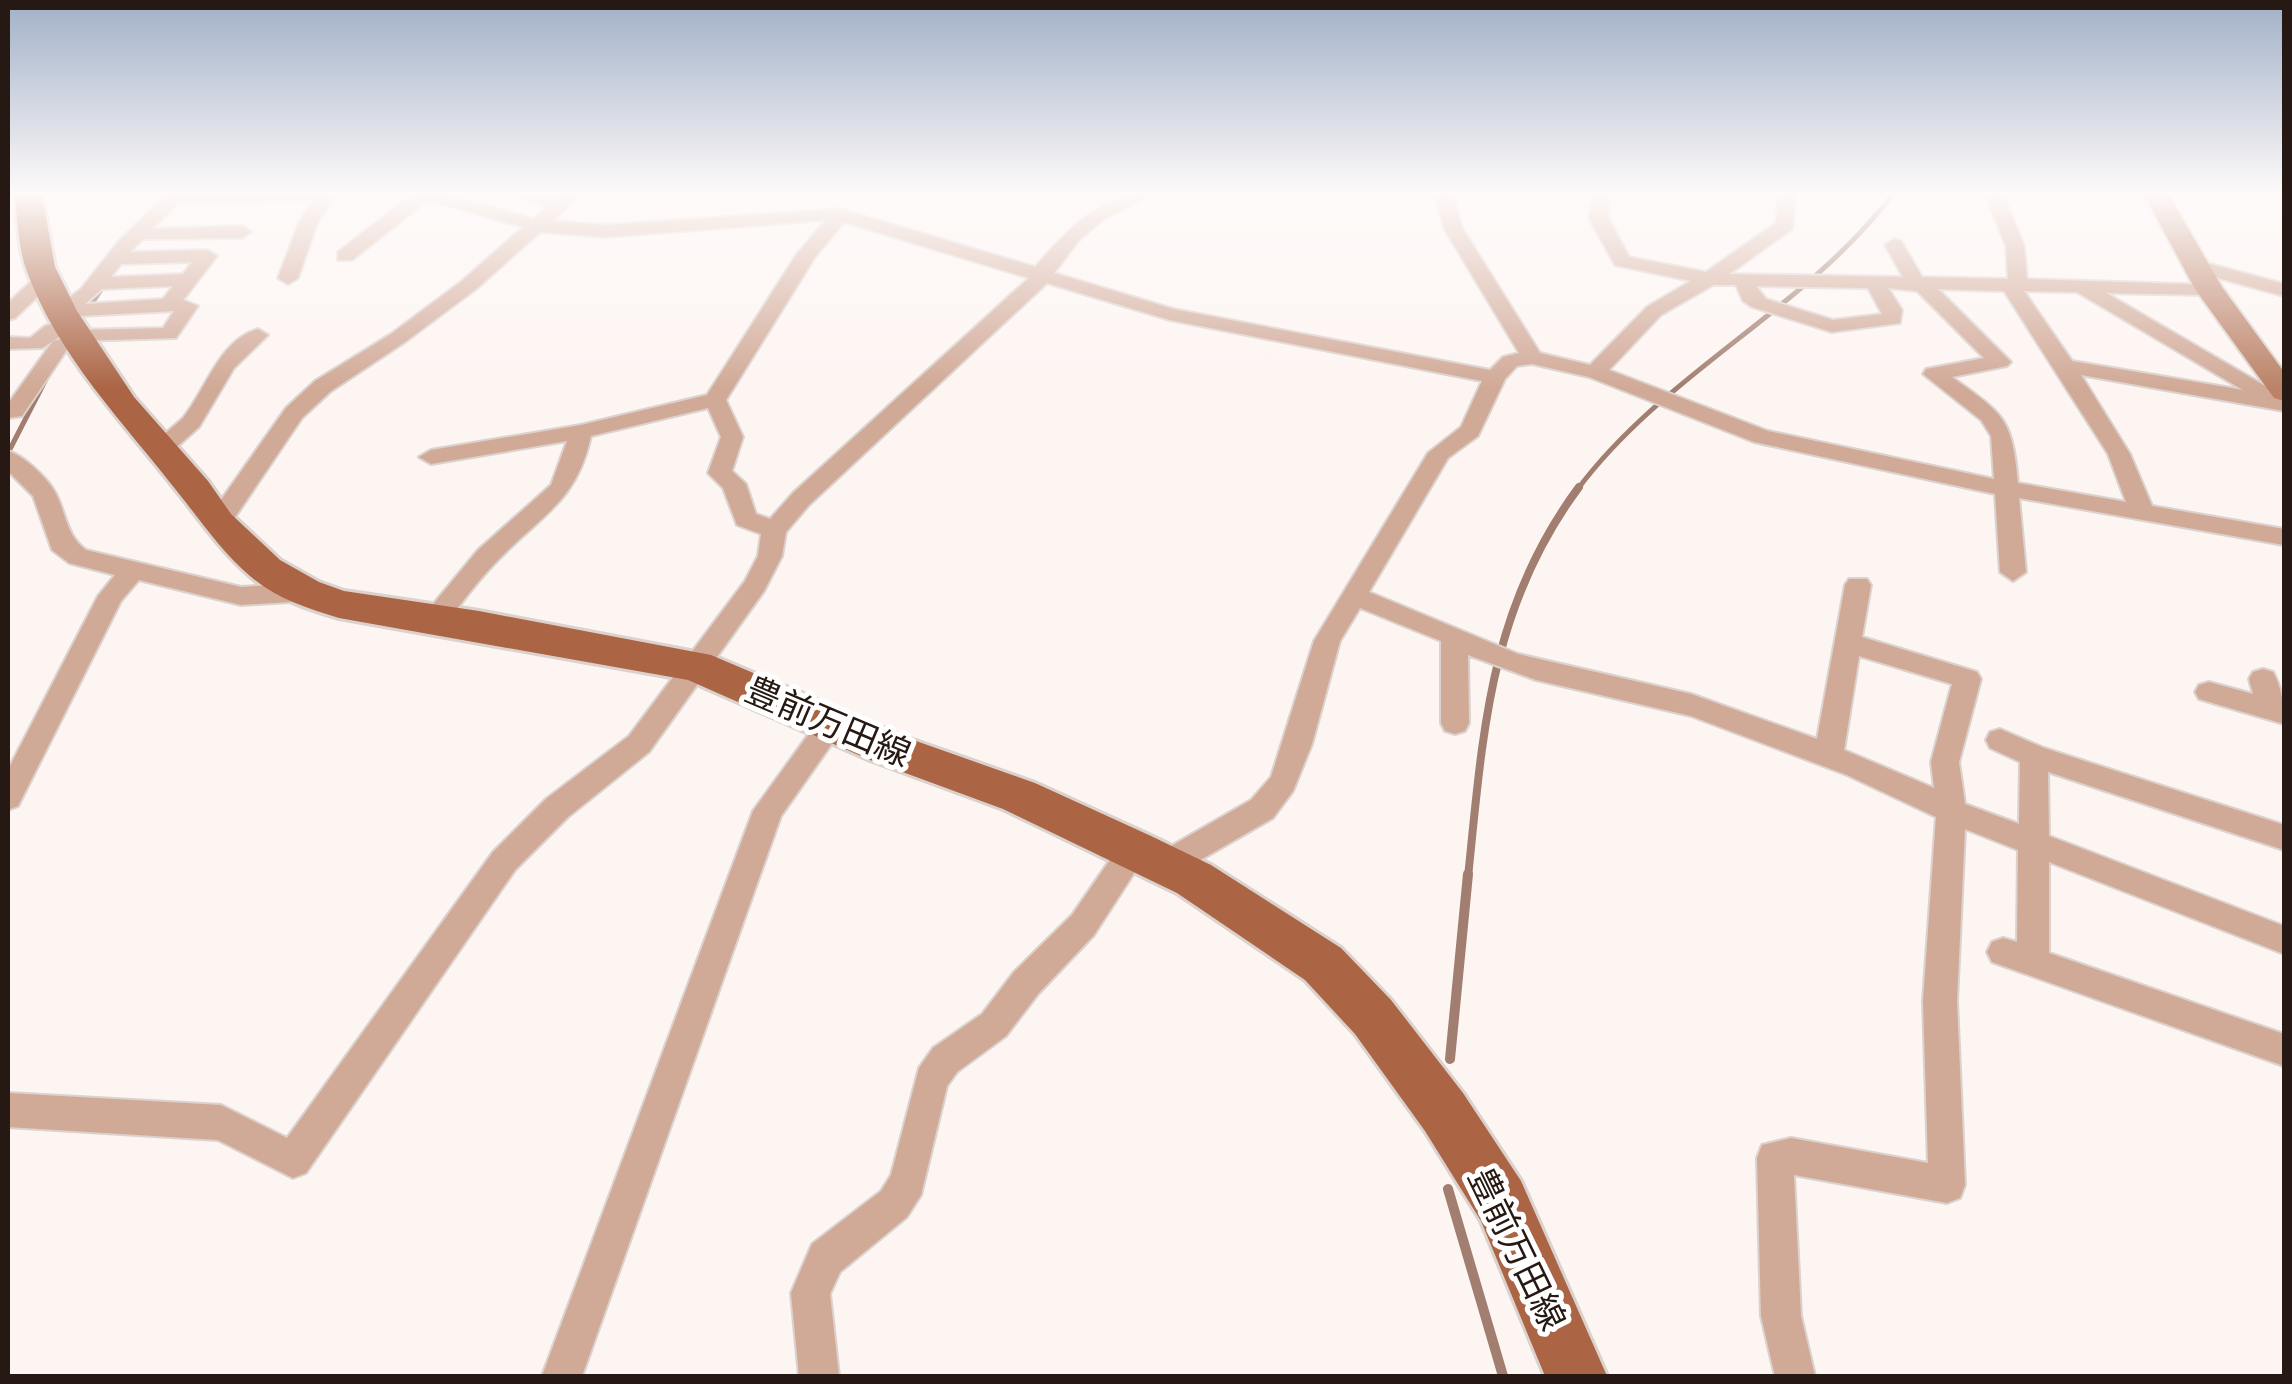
<svg xmlns="http://www.w3.org/2000/svg" width="2292" height="1384" font-family="'Varela Round','Noto Sans JP',sans-serif">
	<style>
		.lines { fill: none; stroke-linecap: round; stroke-linejoin: round }
		.stream-far2 { stroke: #a17e6f; stroke-width: 5 }
		.stream-far1 { stroke: #a17e6f; stroke-width: 8 }
		.stream { stroke: #a17e6f; stroke-width: 10 }
		.minor-casing { stroke: #dbd2ce; stroke-width: 4 }
		.secondary-casing { stroke: #dbd2ce; stroke-width: 4 }
		.primary-casing { stroke: #dbd2ce; stroke-width: 6 }
		.minor { fill: #d1a997; fill-rule: evenodd }
		.secondary { fill: #bb8268; fill-rule: evenodd }
		.primary { fill: #ab6545; fill-rule: evenodd }
		.labels { text-anchor: middle; stroke-width: 10; stroke-linejoin: round; paint-order: stroke }
		.street-label { font-size: 35px; fill: #261913; stroke: #fff }
	</style>
	<rect width="100%" height="100%" fill="#fdf5f2"/>
	<g class="lines">
		<g class="stream-far2">
			<path d="M87,311l17,-26"/>
			<path d="M8,453l38,-74"/>
			<path d="M1577,490c88,-118 227,-179 316,-296"/>
		</g>
		<path class="stream-far1" d="M1468,877c15,-144 21,-269 111,-390"/>
		<g class="stream">
			<path d="M1450,1059l18,-185"/>
			<path d="M1448,1189l55,187"/>
		</g>
		<g class="minor-casing">
			<g id="minor">
				<path d="M167,194h169l-19,29 -19,55 -10,6 -10,-6 21,-55 14,-23 -135,3 -26,26 90,-3 9,6 -9,6 -99,1 -13,13 77,-2 10,6 -34,44 15,6 -22,32 -99,3 -7,-2 -1,-8 -27,17 -34,1v-12l22,1 15,-12 25,-8 10,6 -7,6 90,-2 11,-17 -113,6 -10,-6 30,-22 38,-48zM192,262l-9,12 -72,3 10,-13zM173,286l-10,13 -78,5 17,-15z"/>
				<path d="M413,194h33l87,25 14,-12 -34,-13 43,4 6,-4h19l-29,27 55,4 233,-16 195,58c33,-37 65,-73 118,-73l-48,24 -26,22 -25,33 119,36 317,61 13,-13 16,-4 -75,-125 -9,-34h18l9,34 78,125 50,12 57,-58 44,-26 -76,-16 -26,-47 3,-24h18l-2,24 21,39 77,15 70,-49 2,-29h18l-4,35 -63,45 174,3 -18,-32 9,-6 7,2 21,36 86,2 -2,-33 -21,-52h18l21,52 3,33 189,6v8l-7,2 -103,-2 178,104v14l-203,-36 49,79 22,52 132,23v16l-265,-47 7,74 -13,9 -13,-9 -5,-78 -241,-52 -165,-65 -57,-13 -15,2 -12,13 -27,57 -30,22 -79,134 149,62 173,40 126,45 28,-154 4,-6h18l4,6 -9,52 115,35 4,7 -22,83 6,42 54,20 1,-62 -30,-14 -4,-8 4,-8 10,-3 44,19 240,77v25l-236,-78 1,64 235,90v28l-235,-92v91l235,81v32l-292,-104 -5,-10 5,-10 11,-4 14,4 1,-92 -53,-21 -8,172 8,184 -5,13 -13,5 -153,-28 7,141 14,60h-40l-14,-60 -4,-158 5,-13 29,-7 137,25 -5,-162 13,-184 -89,-42 -156,-59 -155,-36 -68,-25 1,68 -4,8 -10,3 -10,-3 -4,-8v-82l-81,-33 -20,33 -28,103 -19,47 -20,27 -97,56 -11,4 -11,-4 -4,-9 4,-9 97,-56 20,-23 43,-136 114,-188 33,-26 21,-46 -312,-61 -123,-37 -238,222 -23,27 -4,24 -18,35 -115,161 -81,65 -53,53 -209,303 -13,5 -75,-38 -210,-13v-34l213,12 66,33 206,-286 53,-53 83,-63 116,-155 13,-25 3,-22 -24,-9 -14,-37 -15,-15 13,-36 -13,-29 -117,28c-14,63 -45,76 -87,118 -23,22 -42,48 -61,74h-18l-4,-7 4,-7 53,-64 73,-65 16,-44 -136,23 -12,-7 12,-7 150,-25 126,-30 90,-141 29,-34 -219,17 -67,-5 -64,57 -71,53 -74,49 -29,27 -75,111h-18l-3,-6 3,-6 77,-109 29,-27 76,-47 71,-53 61,-54 -95,-27 -76,60h-14v-8zM844,222l185,56 -236,215 -23,26 -14,-5 -10,-30 -14,-13 11,-34 -17,-37 89,-143zM1713,285h23l7,16 9,6 80,25 68,-9 2,-13 -14,-22 29,3 67,67 -58,11 -3,5 58,46 10,16 3,43 -226,-48 -159,-61 52,-55zM1756,286l112,2 14,26 -49,6 -67,-21zM1938,289l66,2 104,163 18,48 -108,-19c-6,-66 -14,-68 -66,-106l55,-11 4,-4zM2024,291l53,1 166,98 -171,-29zM1859,656l93,28 -21,78 3,26 -90,-38z"/>
				<path d="M2196,260l88,24v12l-95,-26 -3,-4z"/>
				<path d="M46,272l10,6 -3,4 -38,36 -7,2v-17l31,-29z"/>
				<path d="M258,329l10,6 -34,33 -35,59 -30,27h-16l-3,-5 3,-5c9,-9 21,-17 30,-26 23,-28 36,-78 75,-89z"/>
				<path d="M60,339l10,6 -48,71 -14,2v-14l45,-63z"/>
				<path d="M8,451c15,4 41,28 48,43 11,22 10,41 30,56l155,37 64,-4 9,3 4,6 -4,6 -9,3 -64,4 -102,-25 -18,21 -103,205 -10,4v-40l90,-174 17,-21 -46,-12 -17,-13 -19,-54 -25,-25z"/>
				<path d="M2263,669l10,3c9,16 11,34 11,52l-85,-25 -4,-7 4,-7 10,-3 44,12 -4,-15 4,-7z"/>
				<path d="M831,714l10,3 4,8 -64,91 -199,560h-40l211,-565 68,-94z"/>
				<path d="M1134,837l11,4 4,9 -55,85 -56,59 -32,42 -49,36 -10,14 -26,109 -14,22 -67,55 -10,22 9,82h-40l-8,-83 21,-49 69,-53 10,-16 28,-107 14,-20 49,-34 32,-42 58,-57 51,-74z"/>
			</g>
		</g>
		<g class="secondary-casing">
			<path id="secondary" d="M2144,194h24l54,93 62,85v29l-10,-3 -79,-109z"/>
		</g>
		<g class="primary-casing">
			<path id="primary" d="M14,194h28l13,73 22,44 57,86 74,84 23,33 49,46 39,22 25,9 135,20 232,44 191,81 133,47 116,53 60,29 130,83 50,52 72,93 58,88 86,195h-62l-64,-155 -56,-90 -70,-97 -50,-54 -128,-87 -174,-84 -133,-49 -182,-80 -349,-62c-31,-9 -64,-20 -89,-42 -28,-24 -47,-52 -70,-81 -54,-70 -123,-139 -154,-226 -8,-22 -8,-51 -12,-75z"/>
		</g>
		<use href="#minor" class="minor"/>
		<use href="#secondary" class="secondary"/>
		<use href="#primary" class="primary"/>
	</g>
	<linearGradient id="sky" x2="0" y2="1"><stop stop-color="#a1b0c8"/><stop offset="0.5" stop-color="#fefaf9"/><stop offset="1" stop-color="#fefaf9" stop-opacity="0"/></linearGradient>
	<rect width="2292" height="388" fill="url(#sky)"/>
	<g class="labels">
		<g class="street-label">
			<text transform="translate(828 722) rotate(23)" y="12">豊前万田線</text>
			<text transform="translate(1517 1249) rotate(64)" y="12">豊前万田線</text>
		</g>
	</g>
	<rect width="2292" height="1384" fill="none" stroke="#261913" stroke-width="20"/>
</svg>
